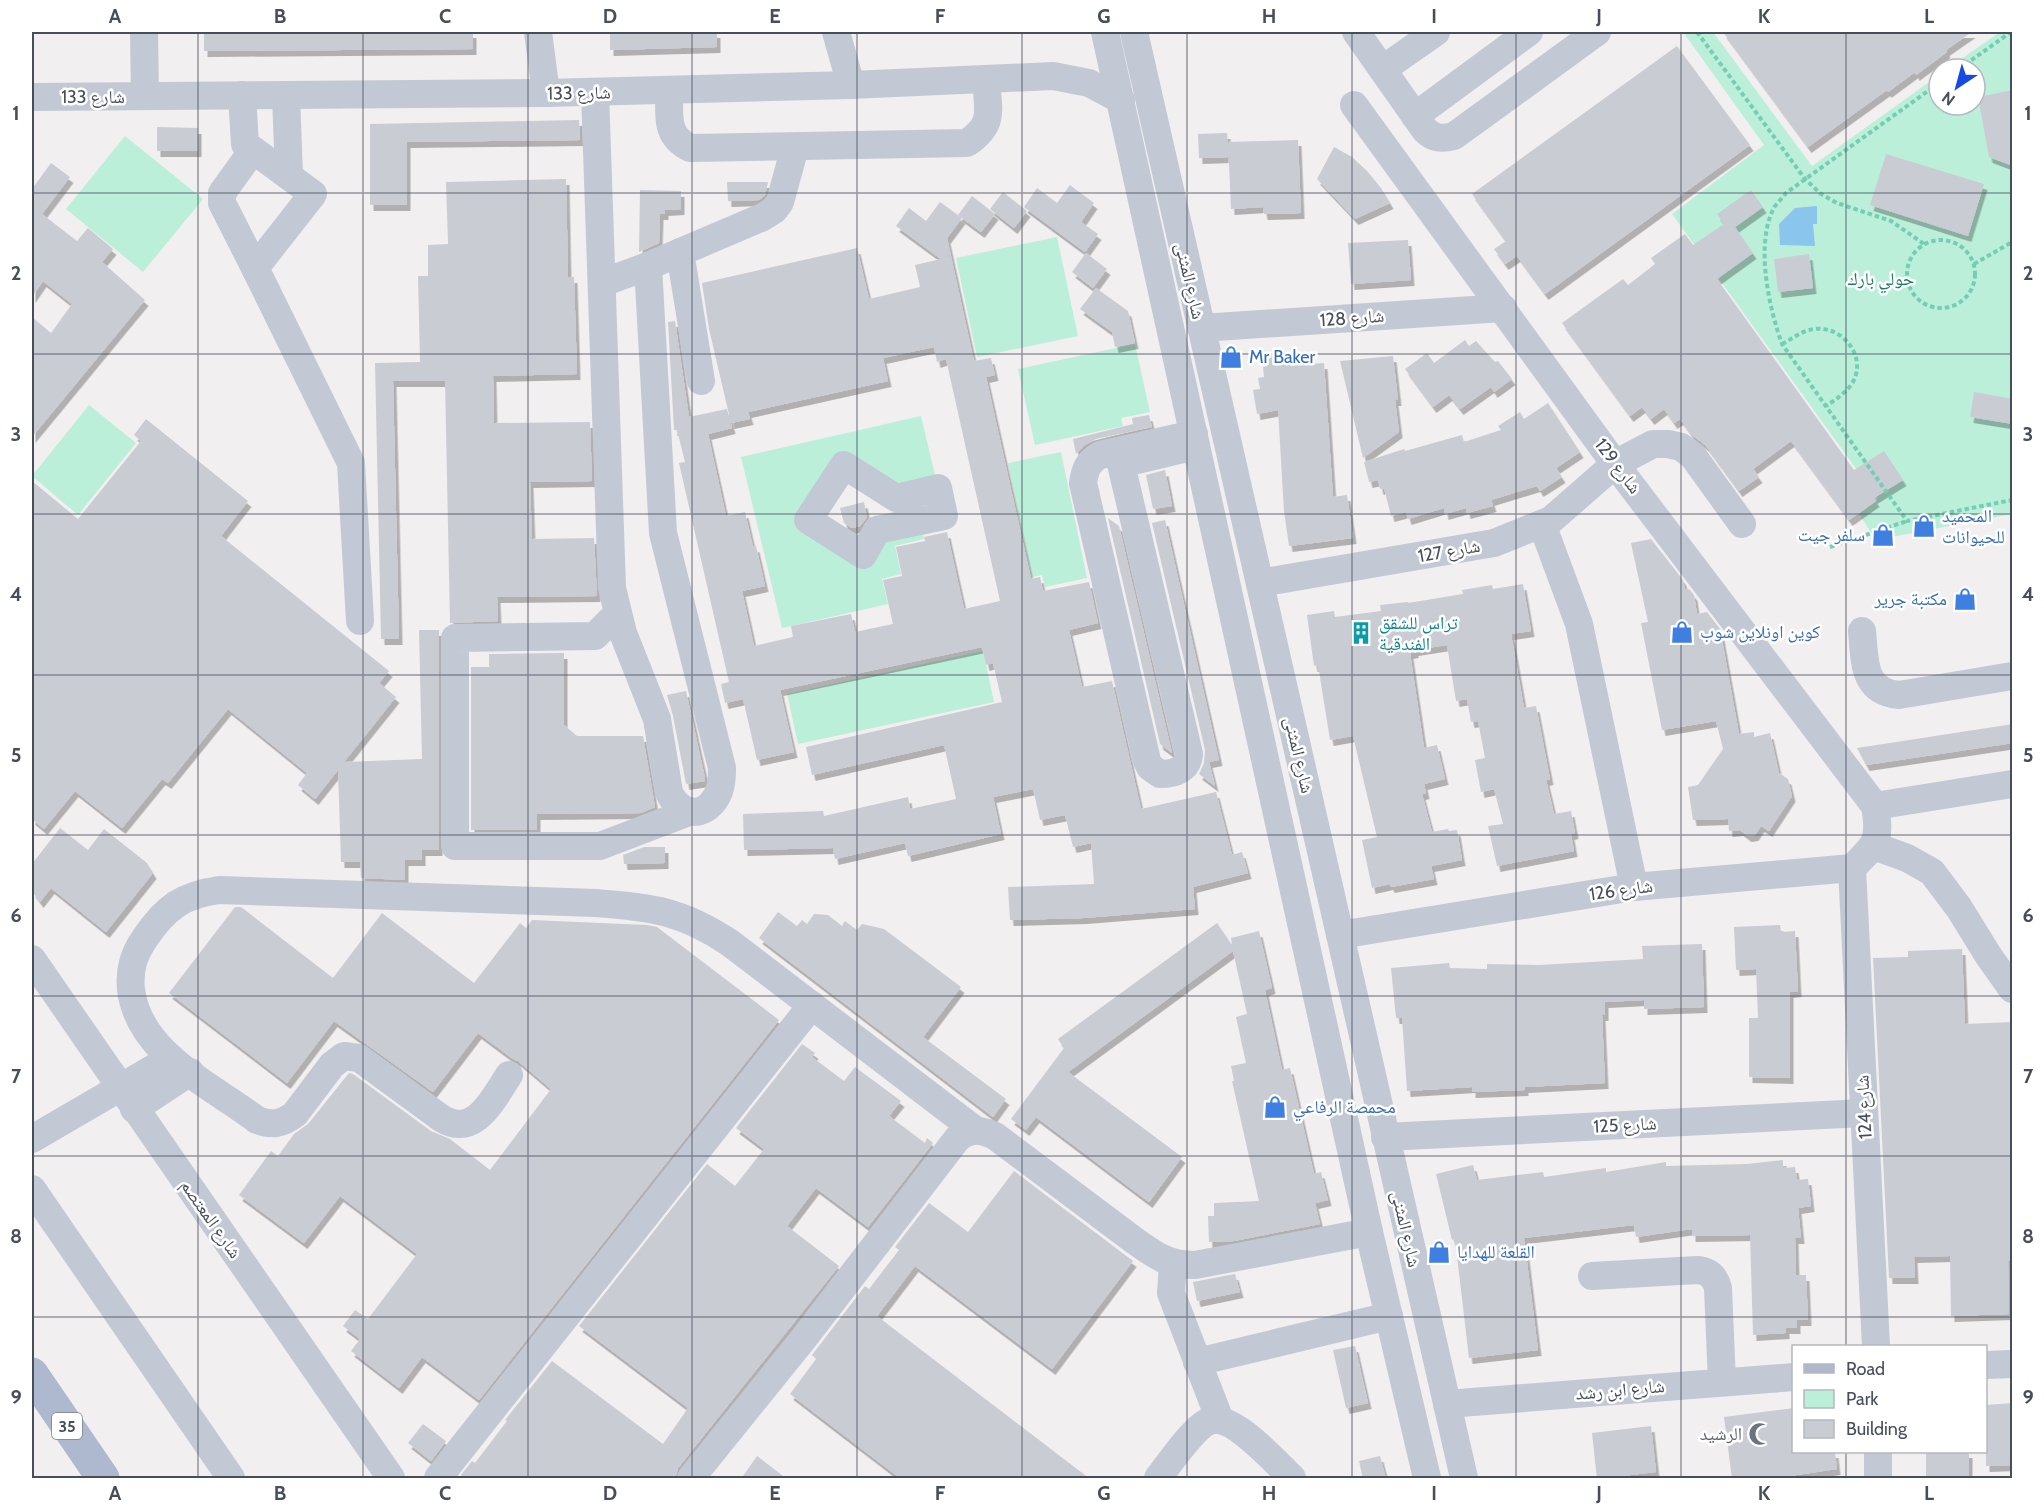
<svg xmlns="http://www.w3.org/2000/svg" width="2044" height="1510" font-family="Cabin,'Noto Naskh Arabic',sans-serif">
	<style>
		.park { fill: #bcefda }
		.water { fill: #89c5ed }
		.building { fill: #caccd4; filter: url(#shadow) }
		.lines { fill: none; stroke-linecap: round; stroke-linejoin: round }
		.path { stroke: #74ceb3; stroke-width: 4; stroke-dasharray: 4.5 3; stroke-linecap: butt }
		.minor { stroke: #c2c8d4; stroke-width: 28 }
		.major { stroke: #aeb8ce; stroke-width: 33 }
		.grid { fill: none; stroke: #464e5c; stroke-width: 1.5; stroke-opacity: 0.55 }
		.labels { text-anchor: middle; stroke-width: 5; stroke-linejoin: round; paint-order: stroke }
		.shield { fill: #fff; stroke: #7e838d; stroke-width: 1.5 }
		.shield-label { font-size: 16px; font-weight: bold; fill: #464e5c }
		.street-label { font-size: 18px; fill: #464e5c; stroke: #fff }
		.park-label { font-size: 18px; fill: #167f5e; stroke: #fff }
		.shop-label { font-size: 18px; fill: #366cbe; stroke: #fff; text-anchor: start }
		.culture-label { font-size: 18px; fill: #0d838f; stroke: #fff; text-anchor: start }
		.worship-label { font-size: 18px; fill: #5b616d; stroke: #fff; text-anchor: end }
		.neatline { fill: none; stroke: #464e5c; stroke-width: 2 }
		.grid-label { font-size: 20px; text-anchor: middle; font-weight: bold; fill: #464e5c }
	</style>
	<defs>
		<filter id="shadow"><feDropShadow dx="3.5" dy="6" stdDeviation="0" flood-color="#0004"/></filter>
	</defs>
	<rect width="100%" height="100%" fill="#f1efef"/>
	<g class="park">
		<path d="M1683,32h30l99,134 127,-91v30h36v-36h-28l53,-37h12v482l-136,26 -17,-26 19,-15 -206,-285 92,-69z"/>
		<path d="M125,136l78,63 -60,73 -77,-63z"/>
		<path d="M1057,237l21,99 -101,21 -21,-99z"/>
		<path d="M1135,344l15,68 -29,6 2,8 -88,19 -17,-76z"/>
		<path d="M89,405l47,38 -58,72 -46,-39z"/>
		<path d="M921,416l17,72 -42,10 -52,-33 -36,55 54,34 58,-33 4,18 -29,7 6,28 -19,5 6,25 -106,24 -41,-171z"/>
		<path d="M1061,452l26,126 -42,9 -3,-12 -10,2 -24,-114z"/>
		<path d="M983,651l11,51 -196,42 -11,-50z"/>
	</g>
	<path class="water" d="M1817,206v18h-4l2,22 -35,-1 -1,-21 16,-16z"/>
	<g class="building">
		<path d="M220,32h253v17l-269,2v-18z"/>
		<path d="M610,32h107v15l-107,3z"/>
		<path d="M1723,32h249l-26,18 1,2 -31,23 -1,-3 -27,20 -1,-2 -79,57z"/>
		<path d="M1677,46l73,99 -205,149 -28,-38 -12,8 -11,-15 12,-8 -34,-47z"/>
		<path d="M2013,90v76l-24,-9 -11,-60z"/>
		<path d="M579,120l1,20 -173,2v63h-37v-81z"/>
		<path d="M157,127l41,1v23h-41z"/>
		<path d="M1227,133l2,24 -30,1 -1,-24z"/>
		<path d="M1298,140l3,73 -37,1 -1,-7 -32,2 -3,-67z"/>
		<path d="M1334,147l18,10 15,14 14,17 9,15 -35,16 -38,-40z"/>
		<path d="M1886,154l98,30 -16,52 -98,-31z"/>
		<path d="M51,163l19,14 -28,37 35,27 11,-13 25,21 -11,13 43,38 -113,137v-120l19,16 21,-29 -29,-23 -11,16v-108z"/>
		<path d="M566,179l2,98h6l3,97 -84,2 1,47 96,-1 2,59 -62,1 2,57 62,-1 3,58 -100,1 1,24 -48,2 -5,-242h-52l6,258h-18l-6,-276 45,-1 -2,-86h10v-31l20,-1 -2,-62z"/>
		<path d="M727,182h41l-3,13 -6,5 -31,1z"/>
		<path d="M1070,185l24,18 -13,19 17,12 -13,18 -61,-45 13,-19 20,15z"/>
		<path d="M640,190l41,1v18l-16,1v4h-5l-1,29 -20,9z"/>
		<path d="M1751,190l12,17 -28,20 18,26 -36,26 137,191 30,-19 19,29 -29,18 2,3 -27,19 -58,-79 -38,28 6,8 -20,14 -33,-45 -15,-12 -11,-15 -6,4 -10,-14 -13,10 -9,-12 -12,9 -68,-93 61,-44 5,6 27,-21 -4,-6 34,-24 8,11 31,-21 -7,-10z"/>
		<path d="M1003,192l24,19 -13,17 -24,-19z"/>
		<path d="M972,196l23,18 -14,18 -23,-17z"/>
		<path d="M940,202l22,16 -15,20 27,123 17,-3 4,17 -9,2 45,202 9,-2 3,14 46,-9 9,41 -29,7 13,57 30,-6 29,128 75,-17 16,63 10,-3 6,21 -55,14 2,22 -111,9 -74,2 -2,-33 86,-3 -3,-41 -18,4 -8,-32 -25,5 -7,-31 -40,8 8,37 -93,22 -3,-13 -70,16 -2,-11 -89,2 -1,-36 80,-3 1,5 84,-19 2,12 46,-10 -12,-54 -132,30 -6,-28 196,-45 -9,-39 -7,2 -4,-18 -202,43 14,62 -37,8 -14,-61 -18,4 -4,-19 8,-2 -50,-219 6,-1 -8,-32h-3l-6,-108 7,-1 14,96 38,-8 5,19 -24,6 18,82 19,-4 8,35 3,-1 9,40 -23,5 12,55 39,-9 -2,-11 60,-12 4,18 38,-8 -10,-44 19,-4 -6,-29 29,-6 -1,-4 23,-5 17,77 36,-8 -54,-242 -9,3 -3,-15 -51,11 5,23 -140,31 2,7 -19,4 -22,-94 -7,-46 155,-35 12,51 51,-12 -5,-22 26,-6 -45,-33 13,-18 17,13z"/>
		<path d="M1408,240l3,40 -60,4 -3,-41z"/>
		<path d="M1086,253l21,16 -14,19 -21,-16z"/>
		<path d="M1809,254l4,34 -35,4 -4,-33z"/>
		<path d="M1096,288l32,23 7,32 -20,4 -3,-15 -32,-23z"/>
		<path d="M1465,340l4,6 7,-5 19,21 3,-1 14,18 -18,13 -3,-5 -31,22 -11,-14 -16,12 -28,-38 22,-16 7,10z"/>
		<path d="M1286,352l1,4 22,-3 2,11 13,-1 9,134 14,-2 6,43 -64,8 -5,-35 -6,-101 -21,4 -4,-24 7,-1 -2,-11 6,-1 -1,-10 4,-1 -1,-10z"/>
		<path d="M1393,356l5,44h-3l4,32 -36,26 -23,-97z"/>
		<path d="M1974,392l39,7v25l-43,-7z"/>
		<path d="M1548,403l32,49 -24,16 6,9 -22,14 -3,-5 -46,14 2,6 -26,7 -1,-5 -21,6 -1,-6 -36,11 -2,-7 -15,4 -7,-28 -4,1 -2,-9 -9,2 -5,-20 40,-13 1,2 57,-16 2,7 37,-12 -3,-4 22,-14 4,7z"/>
		<path d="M1149,415l3,12 -56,12 -11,6 -9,9 -3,-15 60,-15 -1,-6z"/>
		<path d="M146,419l102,82 -27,35 168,135 -10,12 17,14 -52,65 78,-3 -3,-129h20v220h-17v10h-17v20l-44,-2 -1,-16h-19l-3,-92 -23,29 -17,-14 9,-12 -79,-64 -60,74 -6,-4 -40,49 -47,-37 -31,38 -12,-10v-338l46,38 63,-78 -7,-6z"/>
		<path d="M1165,470l7,36 -19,3 -7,-34z"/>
		<path d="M864,502l3,15 -7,9 -8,2 -8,-5 -4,-15z"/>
		<path d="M1108,518l11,8 53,227 -12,-9z"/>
		<path d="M1165,520l54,240 -10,2 6,24 -16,-12 5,-11 1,-13 -53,-227z"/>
		<path d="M1651,539l32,41 2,10 4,-1 5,6 3,19 10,-2 13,17 19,105 15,-2v5l16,-4 9,40 9,6 4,17 -23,35 -8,-5 -6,9 -7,1 -8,-6 -11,1 -1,-12 -35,1 -5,-33 10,-2 25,-36 -7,-28 -54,9 -21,-107 7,-1 -17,-79z"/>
		<path d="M1523,584l8,47 -20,3 13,74 12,-2 14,73 -4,1 8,34 17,-3 4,22 -4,1 3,17 -77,15 -9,-40 15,-2 -9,-35 -13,3 -6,-32 10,-2 -7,-37 -7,1 -4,-23 -11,2 -9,-56 -32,5v2l-5,1 14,95 13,-3 8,34 -21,5 2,9 -4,1 10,38 16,-3 1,2 8,-1 5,30 -31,6 3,13 -43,8 -1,-3 -18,4 -10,-48 15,-3 -24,-101 -23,4 -12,-75 -4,1 -7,-51 27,-4 1,6 46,-6 -1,-6 28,-3v1l55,-9 -1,-4 30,-5 1,4z"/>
		<path d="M564,653v72l13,11h66l12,71 -14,6 -104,1v16h-66v-163h18v-13z"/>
		<path d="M686,691l19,87v3l-19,3 -13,-68 -6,-21z"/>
		<path d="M2013,724v19l-147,22 -9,-17z"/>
		<path d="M60,828l28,22 16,-21 43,34 6,10 -47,59 -55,-44 -11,14 -8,-11v-27z"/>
		<path d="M644,847h21v16l-41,1 -1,-9z"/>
		<path d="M235,907h6l92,71 49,-65 92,70 46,-60 6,5 6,-8 115,5 10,2 122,93 -300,380 -57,-43 -23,31 -48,-37 9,-12 -17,-13 12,-16 13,9 49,-65 -77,-58 -36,47 -65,-48 32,-44 7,5 16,-22 14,-10 41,-51 4,1 78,57 19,8 40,31 61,-81 -33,-28 -5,-2 -35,-26 -45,59 -99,-71 -47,62 -118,-90z"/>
		<path d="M778,912l19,14 5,-6 5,4 7,-10 14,1 14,11 3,-5 12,9 5,-6 22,5 77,58 -38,50 83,62 -13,18 -234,-179z"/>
		<path d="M1217,923l15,22 -1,-7 28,-7 13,57 -7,2 17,80 8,-2 24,106 7,-2 7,28 -13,3 5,21 -86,17 -25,1 -1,-26h6v-13l45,-2 -27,-120h2l-3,-15 15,-3 -10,-46 11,-3 -14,-63 -165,121 114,85 -33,45 -113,-85 -10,13 -15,-11 53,-71 -6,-9z"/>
		<path d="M1780,925l1,7 14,-1 3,60 -8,1v86l-41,-1v-59h9l-2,-49 -20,1 -2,-43z"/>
		<path d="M1702,944l2,63 -60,2v-9l-39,2v13h-3l3,68 -80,4v3l-53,2v-5l-65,4 -5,-73h-6l-5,-50 58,-5 1,5 37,1v-5l52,1 104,-6 -1,-13z"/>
		<path d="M1962,949l3,75 48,-2v239h-5l1,53 -58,2 -1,-60 -36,1 1,21h-26l-16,-320 35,-1v-6z"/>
		<path d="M802,1044l13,9 -3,4 32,24 11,-14 46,34 -12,15 36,27 2,-5 6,5 -65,84 -52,-39 -29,38 52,40 -161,202 -3,11h-211l-3,-4 11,-14 3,2 32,-42 -2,-1 47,-59 111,83 25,-36 -109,-82 128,-162 28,22 29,-37 -28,-21z"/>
		<path d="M1783,1160v8l12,-1 2,13 11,-1 3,27 -13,2 3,30h-6l1,37h10l2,45h-11v8h-11v5l-33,2 -3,-100 -58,1v-7l-56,8 -2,-12 -110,13 14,112 -69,8 -14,-119 -3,1 -16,-66 37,-9 4,15 66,-8 1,5 62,-9v4l60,-10v4l81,-2z"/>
		<path d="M1014,1171l119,90 -81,108 -137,-103 -38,50 213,163h-189l-111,-85 26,-35 -4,-4 53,-69 4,3 30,-39 -4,-3 34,-44 39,29z"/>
		<path d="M1235,1274l5,18 -43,9 -4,-19z"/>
		<path d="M1355,1346l13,57 -22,5 -13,-58z"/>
		<path d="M2013,1403v62l-27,1v-61z"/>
		<path d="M1794,1408v44h41l2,17 -68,10h-37l-8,-62z"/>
		<path d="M423,1424l23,17 -15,20 -23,-18z"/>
		<path d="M1651,1426l5,46 -59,7 -5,-46z"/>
		<rect x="1926" y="1452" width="43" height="27"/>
		<path d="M757,1456l30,23h-46z"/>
		<path d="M1380,1456l6,23h-23l-4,-18z"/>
	</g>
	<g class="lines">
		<g class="path">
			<path d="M1697,32l108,147 16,15 16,9 54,18 33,23"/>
			<path d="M1959,69l52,-37"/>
			<path d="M1939,83l-153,110c-4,6 -12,12 -14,19 -16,36 -3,96 10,132l125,177 105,-21"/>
			<circle cx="1941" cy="274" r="34"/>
			<path d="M1974,264l38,-22"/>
			<path d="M1782,344c8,-4 16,-10 24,-13 32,-12 65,25 45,54 -7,9 -16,15 -25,21"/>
			<path d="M1830,547l77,-26"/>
		</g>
		<g class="minor">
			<path d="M144,32l1,64"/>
			<path d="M538,32l8,61"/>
			<path d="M836,32l15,53"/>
			<path d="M1105,32l264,1200 58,246"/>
			<path d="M1134,32l330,1446"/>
			<path d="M1356,32l69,98c9,9 17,9 29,6l143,-104"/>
			<path d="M1383,69l53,-37"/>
			<path d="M669,90c1,25 -5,45 21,58l277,-5c28,-19 21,-33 19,-63"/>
			<path d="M595,92l17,496 11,45 34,86 12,73c7,17 27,28 42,12 10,-10 11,-23 11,-36l-59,-235 -15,-267"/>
			<path d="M242,95l3,49 68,50 -58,74 96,195 9,158"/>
			<path d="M286,95l3,81"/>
			<path d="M32,97l514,-4 305,-8 202,-9 36,7 32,17"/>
			<path d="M1415,116l114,-84"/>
			<path d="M253,150l-31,43v10l33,65"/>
			<path d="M680,252l21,129"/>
			<path d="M602,283l46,-17 115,-49 11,-7 6,-8 15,-55"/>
			<path d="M1201,328l302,-20"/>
			<path d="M1194,434l-94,21c-12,7 -15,14 -17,28l64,278 3,6 10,7c14,0 28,-4 29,-20l-68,-290 75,-18"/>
			<path d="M844,465l52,33 42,-10 6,28 -67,14 -14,25 -55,-35z"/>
			<path d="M1542,524l37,100 55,263"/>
			<path d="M1260,583l234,-40 57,-23 64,-56 38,-20h15l13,3 12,9 49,68"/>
			<path d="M617,614l-22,22 -140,2v208h145l89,-34"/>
			<path d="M1862,631c3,29 0,61 37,64l113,-19"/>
			<path d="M1875,806l137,-22"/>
			<path d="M1874,846l33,12 25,14 27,36 29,47 24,34"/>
			<path d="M1852,868l24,478"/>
			<path d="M1340,935l294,-48 218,-19c24,-24 29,-27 23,-62l-260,-342 -261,-359"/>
			<path d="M32,959l359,519"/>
			<path d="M509,1075c-16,24 -34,64 -68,43l-82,-60 -15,-2 -12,9 -37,49c-13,10 -23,12 -38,6 -46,-35 -119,-67 -126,-131 -2,-20 3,-35 14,-51 21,-31 38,-43 74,-48l376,13c57,4 87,8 135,40l245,187"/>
			<path d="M134,1109l56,-37"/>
			<path d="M1385,1137l479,-24"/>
			<path d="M32,1139l139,-81"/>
			<path d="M32,1189l199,289"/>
			<path d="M1173,1264l-2,29 49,127"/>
			<path d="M1592,1276l105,-6c12,1 18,7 21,18l4,94"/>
			<path d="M1197,1362l192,-46"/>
			<path d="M1986,1365l26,-1"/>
			<path d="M1447,1404l347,-27"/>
			<path d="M1878,1452v26"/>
			<path d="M438,1478l374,-473"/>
			<path d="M691,1478l113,-140 153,-199c13,-11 23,-10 38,-3l140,105c21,15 33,24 60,24l174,-33"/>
			<path d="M1158,1478c11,-14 34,-48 49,-56 23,-12 69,41 85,56"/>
		</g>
		<path class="major" d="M32,1374l71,104"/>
	</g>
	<path class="grid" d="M198,32v1446M363,32v1446M528,32v1446M692,32v1446M857,32v1446M1022,32v1446M1187,32v1446M1352,32v1446M1516,32v1446M1681,32v1446M1846,32v1314M32,193h1980M32,354h1980M32,514h1980M32,675h1980M32,835h1980M32,996h1980M32,1156h1980M32,1317h1980M1846,1452v26"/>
	<defs>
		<g id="shop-bare" transform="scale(1.8)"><path d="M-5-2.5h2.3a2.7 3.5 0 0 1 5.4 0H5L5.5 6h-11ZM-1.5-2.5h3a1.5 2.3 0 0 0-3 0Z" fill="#3f7fe0" stroke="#fff" stroke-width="2.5" paint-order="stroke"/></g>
		<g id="building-bare" transform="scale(1.8)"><path d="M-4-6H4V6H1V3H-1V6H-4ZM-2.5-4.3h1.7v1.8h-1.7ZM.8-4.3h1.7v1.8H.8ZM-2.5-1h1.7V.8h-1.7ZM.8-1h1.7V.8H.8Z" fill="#0f9aa8" stroke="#fff" stroke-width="2.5" paint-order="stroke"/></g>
		<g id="mosque-bare" transform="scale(1.8)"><path d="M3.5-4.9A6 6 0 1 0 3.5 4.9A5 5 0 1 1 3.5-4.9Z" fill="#6b7280" stroke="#fff" stroke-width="2.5" paint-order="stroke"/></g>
	</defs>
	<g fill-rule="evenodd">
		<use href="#shop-bare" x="1231" y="357"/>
		<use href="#shop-bare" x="1924" y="526"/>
		<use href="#shop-bare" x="1883" y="535"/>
		<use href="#shop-bare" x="1965" y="599"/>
		<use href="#shop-bare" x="1682" y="632"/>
		<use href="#building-bare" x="1361" y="633"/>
		<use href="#shop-bare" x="1275" y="1107"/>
		<use href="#shop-bare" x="1439" y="1252"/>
		<use href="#mosque-bare" x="1760" y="1434"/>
	</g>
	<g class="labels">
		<rect class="shield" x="52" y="1413" width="30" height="26" rx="4.5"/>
		<g class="shield-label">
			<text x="67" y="1432">35</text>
		</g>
		<g class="street-label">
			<text transform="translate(579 93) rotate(-1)" y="6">شارع 133</text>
			<text x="93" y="103">شارع 133</text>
			<text transform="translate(1190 281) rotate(77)" y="6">شارع المثنى</text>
			<text transform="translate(1352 318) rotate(-4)" y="6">شارع 128</text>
			<text transform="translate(1618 466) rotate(53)" y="6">شارع 129</text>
			<text transform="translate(1449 551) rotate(-10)" y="6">شارع 127</text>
			<text transform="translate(1299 755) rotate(77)" y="6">شارع المثنى</text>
			<text transform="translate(1621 890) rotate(-8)" y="6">شارع 126</text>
			<text transform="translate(1864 1107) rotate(-93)" y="6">شارع 124</text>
			<text transform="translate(1625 1125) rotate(-3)" y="6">شارع 125</text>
			<text transform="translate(211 1219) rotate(55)" y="6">شارع المعتصم</text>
			<text transform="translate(1406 1229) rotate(77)" y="6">شارع المثنى</text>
			<text transform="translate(1620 1390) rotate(-5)" y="6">شارع ابن رشد</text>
		</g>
		<g class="park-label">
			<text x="1881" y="285">حولي بارك</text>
		</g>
		<g class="shop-label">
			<text x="1249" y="363">Mr Baker</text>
			<text x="1942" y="522">المحميد<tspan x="1942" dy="21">للحيوانات</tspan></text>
			<text x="1865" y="541" text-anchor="end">سلفر جيت</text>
			<text x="1947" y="605" text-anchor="end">مكتبة جرير</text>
			<text x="1700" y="638">كوين اونلاين شوب</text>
			<text x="1293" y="1113">محمصة الرفاعي</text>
			<text x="1457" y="1258">القلعة للهدايا</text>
		</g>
		<g class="culture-label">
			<text x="1379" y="629">تراس للشقق<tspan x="1379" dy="21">الفندقية</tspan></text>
		</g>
		<g class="worship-label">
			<text x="1742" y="1440">الرشيد</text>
		</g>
	</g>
	<rect width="2044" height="1510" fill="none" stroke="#ffffff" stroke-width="66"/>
	<rect x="1792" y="1345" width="195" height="108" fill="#ffffff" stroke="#b5b8be" stroke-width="1.5"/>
	<rect x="1804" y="1364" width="30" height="9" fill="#aeb8ce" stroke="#b5b8be" stroke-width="1.5"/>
	<text x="1846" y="1375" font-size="18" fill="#464e5c">Road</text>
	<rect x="1804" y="1390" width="30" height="18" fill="#bcefda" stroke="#b5b8be" stroke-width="1.5"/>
	<text x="1846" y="1405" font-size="18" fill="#464e5c">Park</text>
	<rect x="1804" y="1420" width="30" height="18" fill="#caccd4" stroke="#b5b8be" stroke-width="1.5"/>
	<text x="1846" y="1435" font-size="18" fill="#464e5c">Building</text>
	<g transform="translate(1957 87) rotate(216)"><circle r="28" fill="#ffffff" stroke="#b5b8be" stroke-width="1.5"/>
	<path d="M0-4.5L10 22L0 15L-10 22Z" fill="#1749e3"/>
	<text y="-9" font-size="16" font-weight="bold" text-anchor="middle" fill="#464e5c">N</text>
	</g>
	<rect x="33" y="33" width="1978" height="1444" class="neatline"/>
	<g class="grid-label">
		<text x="115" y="23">A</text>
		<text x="280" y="23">B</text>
		<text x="445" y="23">C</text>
		<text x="610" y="23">D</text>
		<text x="775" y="23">E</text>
		<text x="940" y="23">F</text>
		<text x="1104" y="23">G</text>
		<text x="1269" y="23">H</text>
		<text x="1434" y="23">I</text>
		<text x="1599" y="23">J</text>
		<text x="1764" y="23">K</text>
		<text x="1929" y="23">L</text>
		<text x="16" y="120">1</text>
		<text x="2028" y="120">1</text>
		<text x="16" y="280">2</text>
		<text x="2028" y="280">2</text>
		<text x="16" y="441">3</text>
		<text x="2028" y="441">3</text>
		<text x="16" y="601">4</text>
		<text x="2028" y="601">4</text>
		<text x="16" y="762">5</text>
		<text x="2028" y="762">5</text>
		<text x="16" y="922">6</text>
		<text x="2028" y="922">6</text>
		<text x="16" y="1083">7</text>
		<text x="2028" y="1083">7</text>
		<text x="16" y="1243">8</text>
		<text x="2028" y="1243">8</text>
		<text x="16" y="1404">9</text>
		<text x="2028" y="1404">9</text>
		<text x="115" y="1500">A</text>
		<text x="280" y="1500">B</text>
		<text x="445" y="1500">C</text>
		<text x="610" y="1500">D</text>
		<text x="775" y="1500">E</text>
		<text x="940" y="1500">F</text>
		<text x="1104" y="1500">G</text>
		<text x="1269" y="1500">H</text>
		<text x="1434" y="1500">I</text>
		<text x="1599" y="1500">J</text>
		<text x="1764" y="1500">K</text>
		<text x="1929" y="1500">L</text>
	</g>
</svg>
